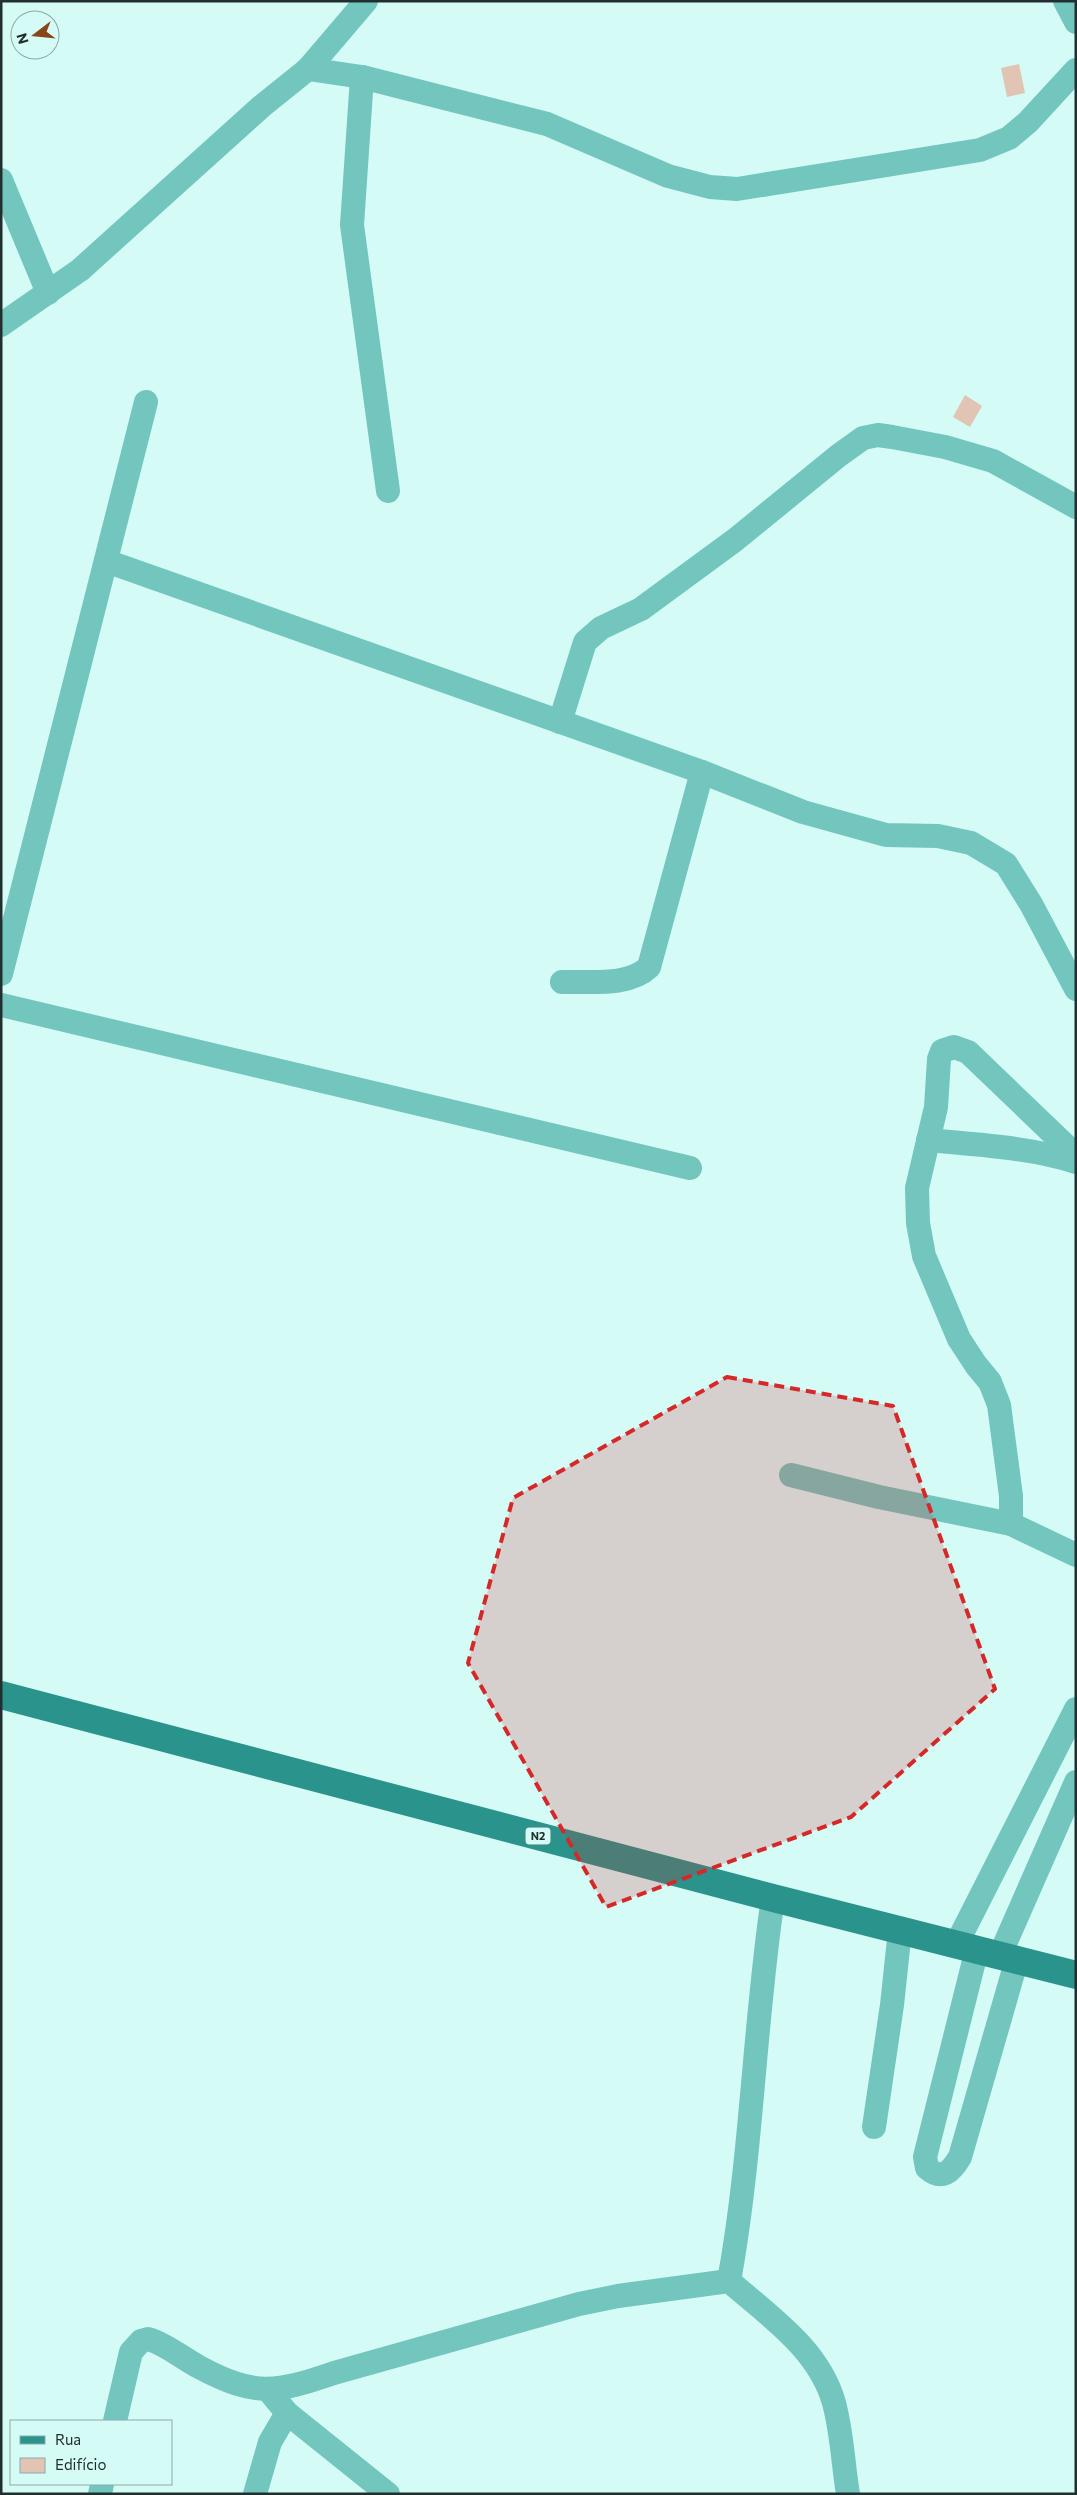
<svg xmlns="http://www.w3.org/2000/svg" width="1077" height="2495" font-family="Commissioner,sans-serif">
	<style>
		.building { fill: #e1c4b3 }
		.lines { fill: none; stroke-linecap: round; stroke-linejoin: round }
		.minor { stroke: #73c6be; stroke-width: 24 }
		.major { stroke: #2a938b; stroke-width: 28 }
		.marked { fill: #d62828; fill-opacity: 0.2; stroke: #d62828; stroke-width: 4; stroke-dasharray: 10 6; stroke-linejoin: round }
		.labels { text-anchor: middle; stroke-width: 5; stroke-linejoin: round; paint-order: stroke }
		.shield { fill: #d5fbf7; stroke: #576d6a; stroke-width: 1 }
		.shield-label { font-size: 11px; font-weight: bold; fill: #21302e }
	</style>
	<rect width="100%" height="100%" fill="#d5fbf7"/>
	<g class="building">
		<path d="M1019,64l6,29 -18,4 -6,-29z"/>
		<path d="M965,395l17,11 -12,21 -17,-10z"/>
	</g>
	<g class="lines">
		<g class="minor">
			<path d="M1065,1l11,21"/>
			<path d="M308,69l54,8 185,47 121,52 42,11 27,2 243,-39 29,-12 19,-16 48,-52"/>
			<path d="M362,77l-10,148 36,266"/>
			<path d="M1,180l47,113"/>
			<path d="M1,325l79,-55 182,-164 46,-37 58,-68"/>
			<path d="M106,561l596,211 101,40 83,23 52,1 33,7 35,21 25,40 45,85"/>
			<path d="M560,722l25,-80 16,-14 40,-19 94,-69 103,-84 25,-18 15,-3 14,2 53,10 48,14 83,46"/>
			<path d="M1,974l145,-572"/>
			<path d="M562,982c28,-1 66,5 87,-15l53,-195"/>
			<path d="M1,1005l689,163"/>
			<path d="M928,1140c50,5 100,7 148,22"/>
			<path d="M1076,1158l-10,-12 -98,-94 -14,-5 -12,4 -3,8 -3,48 -19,81 1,35 6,33 35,83 17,26 14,17 9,23 12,91v28l65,31"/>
			<path d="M791,1475l88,22 132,27"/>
			<path d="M957,1943l119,-234"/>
			<path d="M977,1949l-52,208 2,11c15,13 24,4 33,-11l57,-198"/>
			<path d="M1000,1955l76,-173"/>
			<path d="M874,2127l18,-122 8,-75"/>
			<path d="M729,2281c23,-126 25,-256 44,-383"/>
			<path d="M269,2391l18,22 101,81"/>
			<path d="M115,2421l16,-69 10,-11 7,-2c18,5 34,19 51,28 56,30 77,26 135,6l245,-69 39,-8 111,-15c40,35 90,68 105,122 8,29 9,61 14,91"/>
			<path d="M100,2494l2,-10"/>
			<path d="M255,2494l15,-52 17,-29"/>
		</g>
		<path class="major" d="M1,1695l772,203 303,77"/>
	</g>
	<path class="marked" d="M727,1377l166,29 102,283 -144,128 -245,90 -138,-244 45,-165z"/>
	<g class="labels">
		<rect class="shield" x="525.5" y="1827.5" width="25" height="17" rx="4"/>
		<g class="shield-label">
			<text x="538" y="1840">N2</text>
		</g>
	</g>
	<rect width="1077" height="2495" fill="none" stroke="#21302e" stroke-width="5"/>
	<rect x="10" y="2420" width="162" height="65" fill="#d5fbf7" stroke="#8daaa7"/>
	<rect x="20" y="2436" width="25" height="8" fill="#2a938b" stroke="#8daaa7"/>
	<text x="55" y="2445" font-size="15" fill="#21302e">Rua</text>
	<rect x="20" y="2458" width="25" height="15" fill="#e1c4b3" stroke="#8daaa7"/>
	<text x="55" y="2470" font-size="15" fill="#21302e">Edifício</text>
	<g transform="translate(35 35) rotate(254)"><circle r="24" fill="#d5fbf7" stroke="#8daaa7"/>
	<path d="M0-4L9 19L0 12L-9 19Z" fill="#884516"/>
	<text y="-8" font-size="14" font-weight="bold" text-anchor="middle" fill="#21302e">N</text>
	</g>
</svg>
